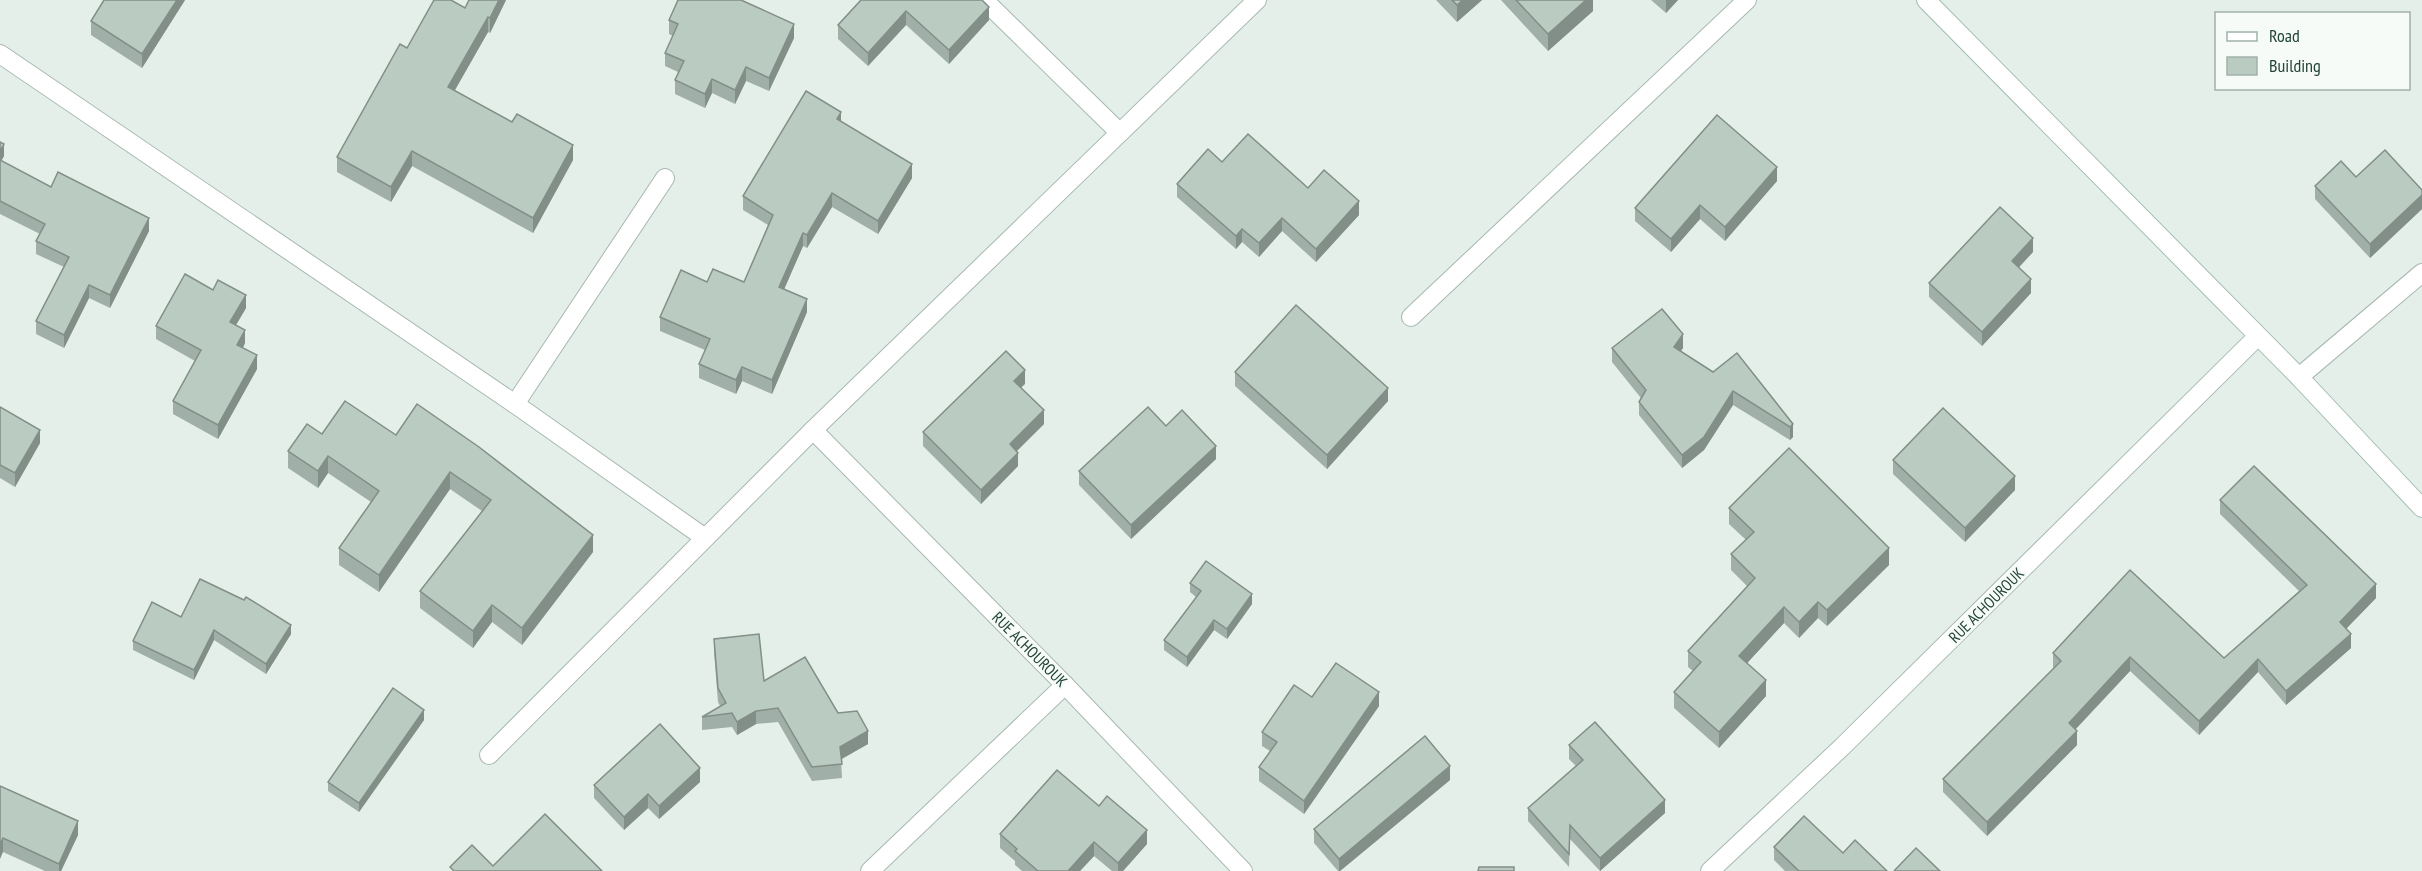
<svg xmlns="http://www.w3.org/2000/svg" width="2422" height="871" font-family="'PT Sans Narrow',sans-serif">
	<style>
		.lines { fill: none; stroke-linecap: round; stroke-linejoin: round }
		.street-casing { stroke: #a7b8b1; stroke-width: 20 }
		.secondary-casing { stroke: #a2bcb1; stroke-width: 20 }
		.street { stroke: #fff; stroke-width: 18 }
		.secondary { stroke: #fff; stroke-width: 18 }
		.wall { fill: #a0afa7 }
		.shaded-wall { fill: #828e88 }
		.building { fill: #bacbc2; stroke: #828e88; stroke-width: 1.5 }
		.labels { text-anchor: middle; stroke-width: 5; stroke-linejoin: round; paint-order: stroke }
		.street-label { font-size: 16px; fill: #224338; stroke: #f6fbf8 }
	</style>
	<rect width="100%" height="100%" fill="#e5efea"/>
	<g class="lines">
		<g class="street-casing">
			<g id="street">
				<path d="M984,0l135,132"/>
				<path d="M0,54l515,350 190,134"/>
				<path d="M1411,317l336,-317"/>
				<path d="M2299,377l123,-104"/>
				<path d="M515,404l150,-226"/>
				<path d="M813,430l252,255 178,186"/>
				<path d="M489,755l324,-325 444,-430"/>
				<path d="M870,871l195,-186"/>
				<path d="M1710,871l132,-124 416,-411"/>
			</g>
		</g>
		<g class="secondary-casing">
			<path id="secondary" d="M1926,0l373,377 123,131"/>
		</g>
		<use href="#street" class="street"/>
		<use href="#secondary" class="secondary"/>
	</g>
	<g class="wall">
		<path d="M185,0l-43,68 -51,-33v-14z"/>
		<path d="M506,0l-16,33 -2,-1 -33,58 118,70 -40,73 -121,-67 -21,36 -54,-30v-15l128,-149z"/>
		<path d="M861,0l128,20 -40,44 -43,-39 -38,41 -30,-27v-14z"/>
		<path d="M1436,0h46l-25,22z"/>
		<path d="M1501,0h92v11l-45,40z"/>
		<path d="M1651,0h27l-12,13z"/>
		<path d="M669,20l125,18 -25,53 -23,-10 -11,23 -23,-11 -7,15 -30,-14v-14l3,-8 -13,-6v-13l8,-17 -4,-2z"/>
		<path d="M841,122l71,56 -34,56 -46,-27 -25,41 -4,-2 -19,43 23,23 -35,82 -30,-13 -6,13 -37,-16v-14l6,-14 -45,-19v-14l47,-35h37l24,-57 -25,-15v-14z"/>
		<path d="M0,142l4,14 -3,5 50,26 98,44 -39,77 -21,-10 -25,50 -28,-14v-13l28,-54 -28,-13v-13l4,-7 -40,-20z"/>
		<path d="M1222,162l86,26 51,27 -43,47 -34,-31 -23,26 -17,-15 -6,7 -59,-52v-13z"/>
		<path d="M2356,177l66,13v19l-52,49 -55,-59v-13z"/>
		<path d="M1777,181l-52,60 -25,-22 -29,33 -36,-31v-13z"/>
		<path d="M2033,252l-15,15 13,26 -49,53 -53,-49v-14z"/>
		<path d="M246,308l-10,17 9,18 -2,5 14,21 -39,70 -45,-25v-13l22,-40 -39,-22v-13z"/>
		<path d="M1612,348h71l-2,3 112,73v13l-3,3 -57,-35 -29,45 -22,18 -43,-53v-13l2,-4 -29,-36z"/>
		<path d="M1235,372l153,29 -61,68 -92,-83z"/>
		<path d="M1025,384l-4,3 23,37 -28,27 2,15 -37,38 -58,-58v-14z"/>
		<path d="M0,407l40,36 -25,44 -15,-9z"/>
		<path d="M1166,426l50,33 -85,80 -52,-54v-14z"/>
		<path d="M322,434l74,1 197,117 -71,93 -30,-23 -19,26 -53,-40v-17l62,-80 -32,-22 -71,103 -40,-27v-17l32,-46 -43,-29 -10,15 -30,-20v-17z"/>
		<path d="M1893,460l122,30 -50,52 -72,-68z"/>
		<path d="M2220,500l156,98 -30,31 5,19 -65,57 -28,-33 -59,63 -69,-64 -54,58 1,16 -90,91 -44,-44v-13l111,-111 -1,-1v-14l171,5 75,-67 -79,-77z"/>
		<path d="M1729,508l160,57 -62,61 -9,-8 -19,20 -15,-15 -37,40 19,33 -47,52 -45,-40v-16l19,-21 -5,-4v-16l59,-65 -16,-16v-16l15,-14 -17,-16z"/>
		<path d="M1190,583l62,21 -25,35 -13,-9 -27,37 -23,-17v-10l32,-43 -6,-5z"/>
		<path d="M181,617l110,17 -25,40 -52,-34 -20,40 -61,-30v-9z"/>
		<path d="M714,639l50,42 104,63 -27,15 1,19 -30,3 -34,-59 -22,2 -19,11 -5,-8 -30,3v-13l18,-11 -2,-4 -4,-50z"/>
		<path d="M1312,697l67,9 -75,108 -45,-33v-14l11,-16 -8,-5v-14z"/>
		<path d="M424,720l-65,92 -31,-21v-9z"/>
		<path d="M1569,745l96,68 -65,58 -30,-32 -1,28 -41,-46v-13l48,-42 -7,-7z"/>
		<path d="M1450,780l-110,91h-2l-24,-28v-14z"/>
		<path d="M700,782l-41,37 -11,-11 -24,22 -30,-32v-13z"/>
		<path d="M0,786l78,49 -17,36h-16l-42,-19z"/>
		<path d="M1099,806l48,38 -24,27h-11l-18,-15 -14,15h-58l-7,-6v-4l-15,-13v-14z"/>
		<path d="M1774,847l69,6 44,18h-102l-11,-11z"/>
	</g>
	<g class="shaded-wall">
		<path d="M177,0h8l-43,68v-14z"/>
		<path d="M499,0h7l-16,33v-15z"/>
		<path d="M1463,0h19l-25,22v-17z"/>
		<path d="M1586,0h7v11l-45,40v-17z"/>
		<path d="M1666,0h12l-12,13z"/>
		<path d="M989,7v13l-40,44v-14z"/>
		<path d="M906,11v14l-38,41v-13z"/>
		<path d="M488,17v15l-40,70v-15z"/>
		<path d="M794,24v14l-25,53v-13z"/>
		<path d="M746,67v14l-11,23v-14z"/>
		<path d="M712,79v14l-7,15v-14z"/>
		<path d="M841,112v14l-4,-7z"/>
		<path d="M4,144v12l-4,7v-12z"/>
		<path d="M573,145v15l-40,73v-15z"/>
		<path d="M412,151v15l-21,36v-15z"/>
		<path d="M912,164v14l-34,56v-13z"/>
		<path d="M1777,167v14l-52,60v-14z"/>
		<path d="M832,193v14l-25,41v-13z"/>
		<path d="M2422,195v14l-52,49v-14z"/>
		<path d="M1359,201v14l-43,47v-13z"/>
		<path d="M1700,205v14l-29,33v-13z"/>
		<path d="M149,218v13l-39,77v-13z"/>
		<path d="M1282,218v13l-23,26v-14z"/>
		<path d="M1242,229v13l-6,7v-13z"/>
		<path d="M803,233v13l-24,55v-14z"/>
		<path d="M2033,238v14l-21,23v-14z"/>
		<path d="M2031,279v14l-49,53v-14z"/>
		<path d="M89,285v13l-25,50v-13z"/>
		<path d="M246,295v13l-16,27v-13z"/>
		<path d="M807,299v13l-35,82v-14z"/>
		<path d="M245,330v13l-8,15v-13z"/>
		<path d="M1683,334v14l-9,12v-13z"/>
		<path d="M257,355v14l-39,70v-14z"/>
		<path d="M742,367v14l-6,13v-14z"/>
		<path d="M1025,370v14l-11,10v-13z"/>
		<path d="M1388,388v13l-61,68v-14z"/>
		<path d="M1733,391v14l-29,45 -22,18v-13z"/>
		<path d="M1044,410v14l-34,34v-14z"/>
		<path d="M1793,424v13l-3,3v-13z"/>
		<path d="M40,430v13l-25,44v-14z"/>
		<path d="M1216,446v13l-85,80v-14z"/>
		<path d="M1018,453v13l-37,38v-14z"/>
		<path d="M328,456v17l-10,15v-17z"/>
		<path d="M450,472v17l-71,103v-17z"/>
		<path d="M2015,476v14l-50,52v-14z"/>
		<path d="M593,535v17l-71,93v-17z"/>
		<path d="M1889,548v17l-62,61v-16z"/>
		<path d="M2376,584v14l-36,37v-13z"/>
		<path d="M1252,594v10l-25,35v-10z"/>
		<path d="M1818,602v16l-19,20v-16z"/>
		<path d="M492,605v17l-19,26v-17z"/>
		<path d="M1784,607v16l-45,49v-16z"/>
		<path d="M1214,620v10l-27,37v-10z"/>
		<path d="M291,625v9l-25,40v-10z"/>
		<path d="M214,630v10l-20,40v-10z"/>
		<path d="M2351,634v14l-65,57v-14z"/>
		<path d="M2130,657v14l-61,65v-13z"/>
		<path d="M2258,659v13l-59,63v-14z"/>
		<path d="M1766,680v16l-47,52v-16z"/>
		<path d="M1379,692v14l-75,108v-13z"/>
		<path d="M424,710v10l-65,92v-9z"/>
		<path d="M756,711v13l-19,11v-13z"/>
		<path d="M868,731v13l-28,16v-13z"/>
		<path d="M2077,731v14l-90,91v-14z"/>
		<path d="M1450,766v14l-110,91h-1v-12z"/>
		<path d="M700,768v14l-41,37v-13z"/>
		<path d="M648,794v14l-24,22v-13z"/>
		<path d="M1665,800v13l-65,58v-13z"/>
		<path d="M78,821v14l-17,36h-2v-7z"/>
		<path d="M1147,830v14l-24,27h-5v-8z"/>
		<path d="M3,838v14l-3,7v-14z"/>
		<path d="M1094,842v14l-14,15h-12z"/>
	</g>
	<g class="building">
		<path d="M104,0h73l-35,54 -51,-33z"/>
		<path d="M434,0h17l14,8 4,-8h30l-9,18 -2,-1 -40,70 64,35 5,-8 56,31 -40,73 -121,-67 -21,36 -54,-30 63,-113 7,4z"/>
		<path d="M678,0h63l53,24 -25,54 -23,-11 -11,23 -23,-11 -7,15 -30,-14 9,-19 -19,-8 13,-29 -9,-4z"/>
		<path d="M861,0h121l7,7 -40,43 -43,-39 -38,42 -30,-28z"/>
		<path d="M1452,0h11l-6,5z"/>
		<path d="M1516,0h70l-38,34z"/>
		<path d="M806,91l35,21 -4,7 75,45 -34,57 -46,-28 -25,42 -4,-2 -24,54 28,12 -35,81 -30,-13 -6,13 -37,-16 11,-25 -50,-22 21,-47 26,12 6,-13 31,13 29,-67 -30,-19z"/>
		<path d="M1717,115l60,52 -52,60 -25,-22 -29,34 -36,-31z"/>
		<path d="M1248,134l60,54 16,-18 35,31 -43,48 -34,-31 -23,25 -17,-14 -6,7 -59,-52 31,-35 14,13z"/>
		<path d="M0,142l4,2 -4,7z"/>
		<path d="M2385,150l37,40v5l-52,49 -55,-58 26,-25 15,16z"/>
		<path d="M0,160l51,27 7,-15 91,46 -39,77 -21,-10 -25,50 -28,-14 33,-64 -33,-16 9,-17 -45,-23z"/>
		<path d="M2000,207l33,31 -21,23 19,18 -49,53 -53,-49z"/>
		<path d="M185,274l28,16 5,-10 28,15 -16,27 15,8 -8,15 20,10 -39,70 -45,-24 28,-51 -45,-24z"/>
		<path d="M1296,305l92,83 -61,67 -92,-83z"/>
		<path d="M1662,309l21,25 -9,13 39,25 24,-19 56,71 -3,3 -57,-36 -29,46 -22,18 -43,-53 7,-12 -34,-42z"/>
		<path d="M1006,351l19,19 -11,11 30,29 -34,34 8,9 -37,37 -58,-58z"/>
		<path d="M345,401l51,34 21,-31 62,43 114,88 -71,93 -30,-23 -19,26 -53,-40 71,-91 -41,-28 -71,103 -40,-27 40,-57 -51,-35 -10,15 -30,-20 19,-27 15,10z"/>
		<path d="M0,407l40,23 -25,43 -15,-8z"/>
		<path d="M1148,407l18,19 16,-16 34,36 -85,79 -52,-54z"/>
		<path d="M1943,408l72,68 -50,52 -72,-68z"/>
		<path d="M1789,448l100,100 -62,62 -9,-8 -19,20 -15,-15 -45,49 27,24 -47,52 -45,-40 27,-30 -13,-11 67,-73 -24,-24 23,-22 -25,-24z"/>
		<path d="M2254,466l122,118 -36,38 11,12 -65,57 -28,-32 -59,62 -69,-64 -61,66 8,8 -90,91 -44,-43 118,-118 -8,-8 77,-83 94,88 83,-73 -87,-85z"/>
		<path d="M1206,561l46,33 -25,35 -13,-9 -27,37 -23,-17 37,-49 -11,-8z"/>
		<path d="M200,579l44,21 2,-3 45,28 -25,39 -52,-34 -20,40 -61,-29 19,-39 29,15z"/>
		<path d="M759,634l5,47 41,-24 33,56 19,-2 11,20 -28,16 2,17 -30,3 -34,-59 -22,3 -19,11 -5,-9 -30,4 24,-14 -8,-15 -4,-49z"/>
		<path d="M1336,663l43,29 -75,109 -45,-34 18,-25 -15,-10 32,-47 18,12z"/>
		<path d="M393,688l31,22 -65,93 -31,-21z"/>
		<path d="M1595,722l70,78 -65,58 -30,-33 -1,29 -41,-46 55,-48 -14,-15z"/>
		<path d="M660,724l40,44 -41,38 -11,-12 -24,23 -30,-32z"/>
		<path d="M1425,736l25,30 -111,93 -25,-30z"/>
		<path d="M1057,770l42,36 8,-10 40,34 -29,33 -24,-21 -26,29h-30l-23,-20 2,-2 -17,-15z"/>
		<path d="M0,786l78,35 -19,43 -56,-26 -3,7z"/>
		<path d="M545,814l57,57h-148l-4,-4 22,-22 21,21z"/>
		<path d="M1804,816l39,37 12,-13 32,31h-88l-25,-24z"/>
		<path d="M1916,848l24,23h-46z"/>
		<path d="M1479,867h35v4h-36z"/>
	</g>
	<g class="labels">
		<g class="street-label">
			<text transform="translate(1986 605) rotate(-45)" y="6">RUE ACHOUROUK</text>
			<text transform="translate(1030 649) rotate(45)" y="6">RUE ACHOUROUK</text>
		</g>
	</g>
	<rect x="2215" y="12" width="195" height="78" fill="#f6fbf8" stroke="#a1b1ab" stroke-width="1.5"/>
	<rect x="2227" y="32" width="30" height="9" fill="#ffffff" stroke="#a1b1ab" stroke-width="1.5"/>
	<text x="2269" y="42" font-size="18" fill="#224338">Road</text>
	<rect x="2227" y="57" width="30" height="18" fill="#bacbc2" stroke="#a1b1ab" stroke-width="1.5"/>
	<text x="2269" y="72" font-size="18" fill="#224338">Building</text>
</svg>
